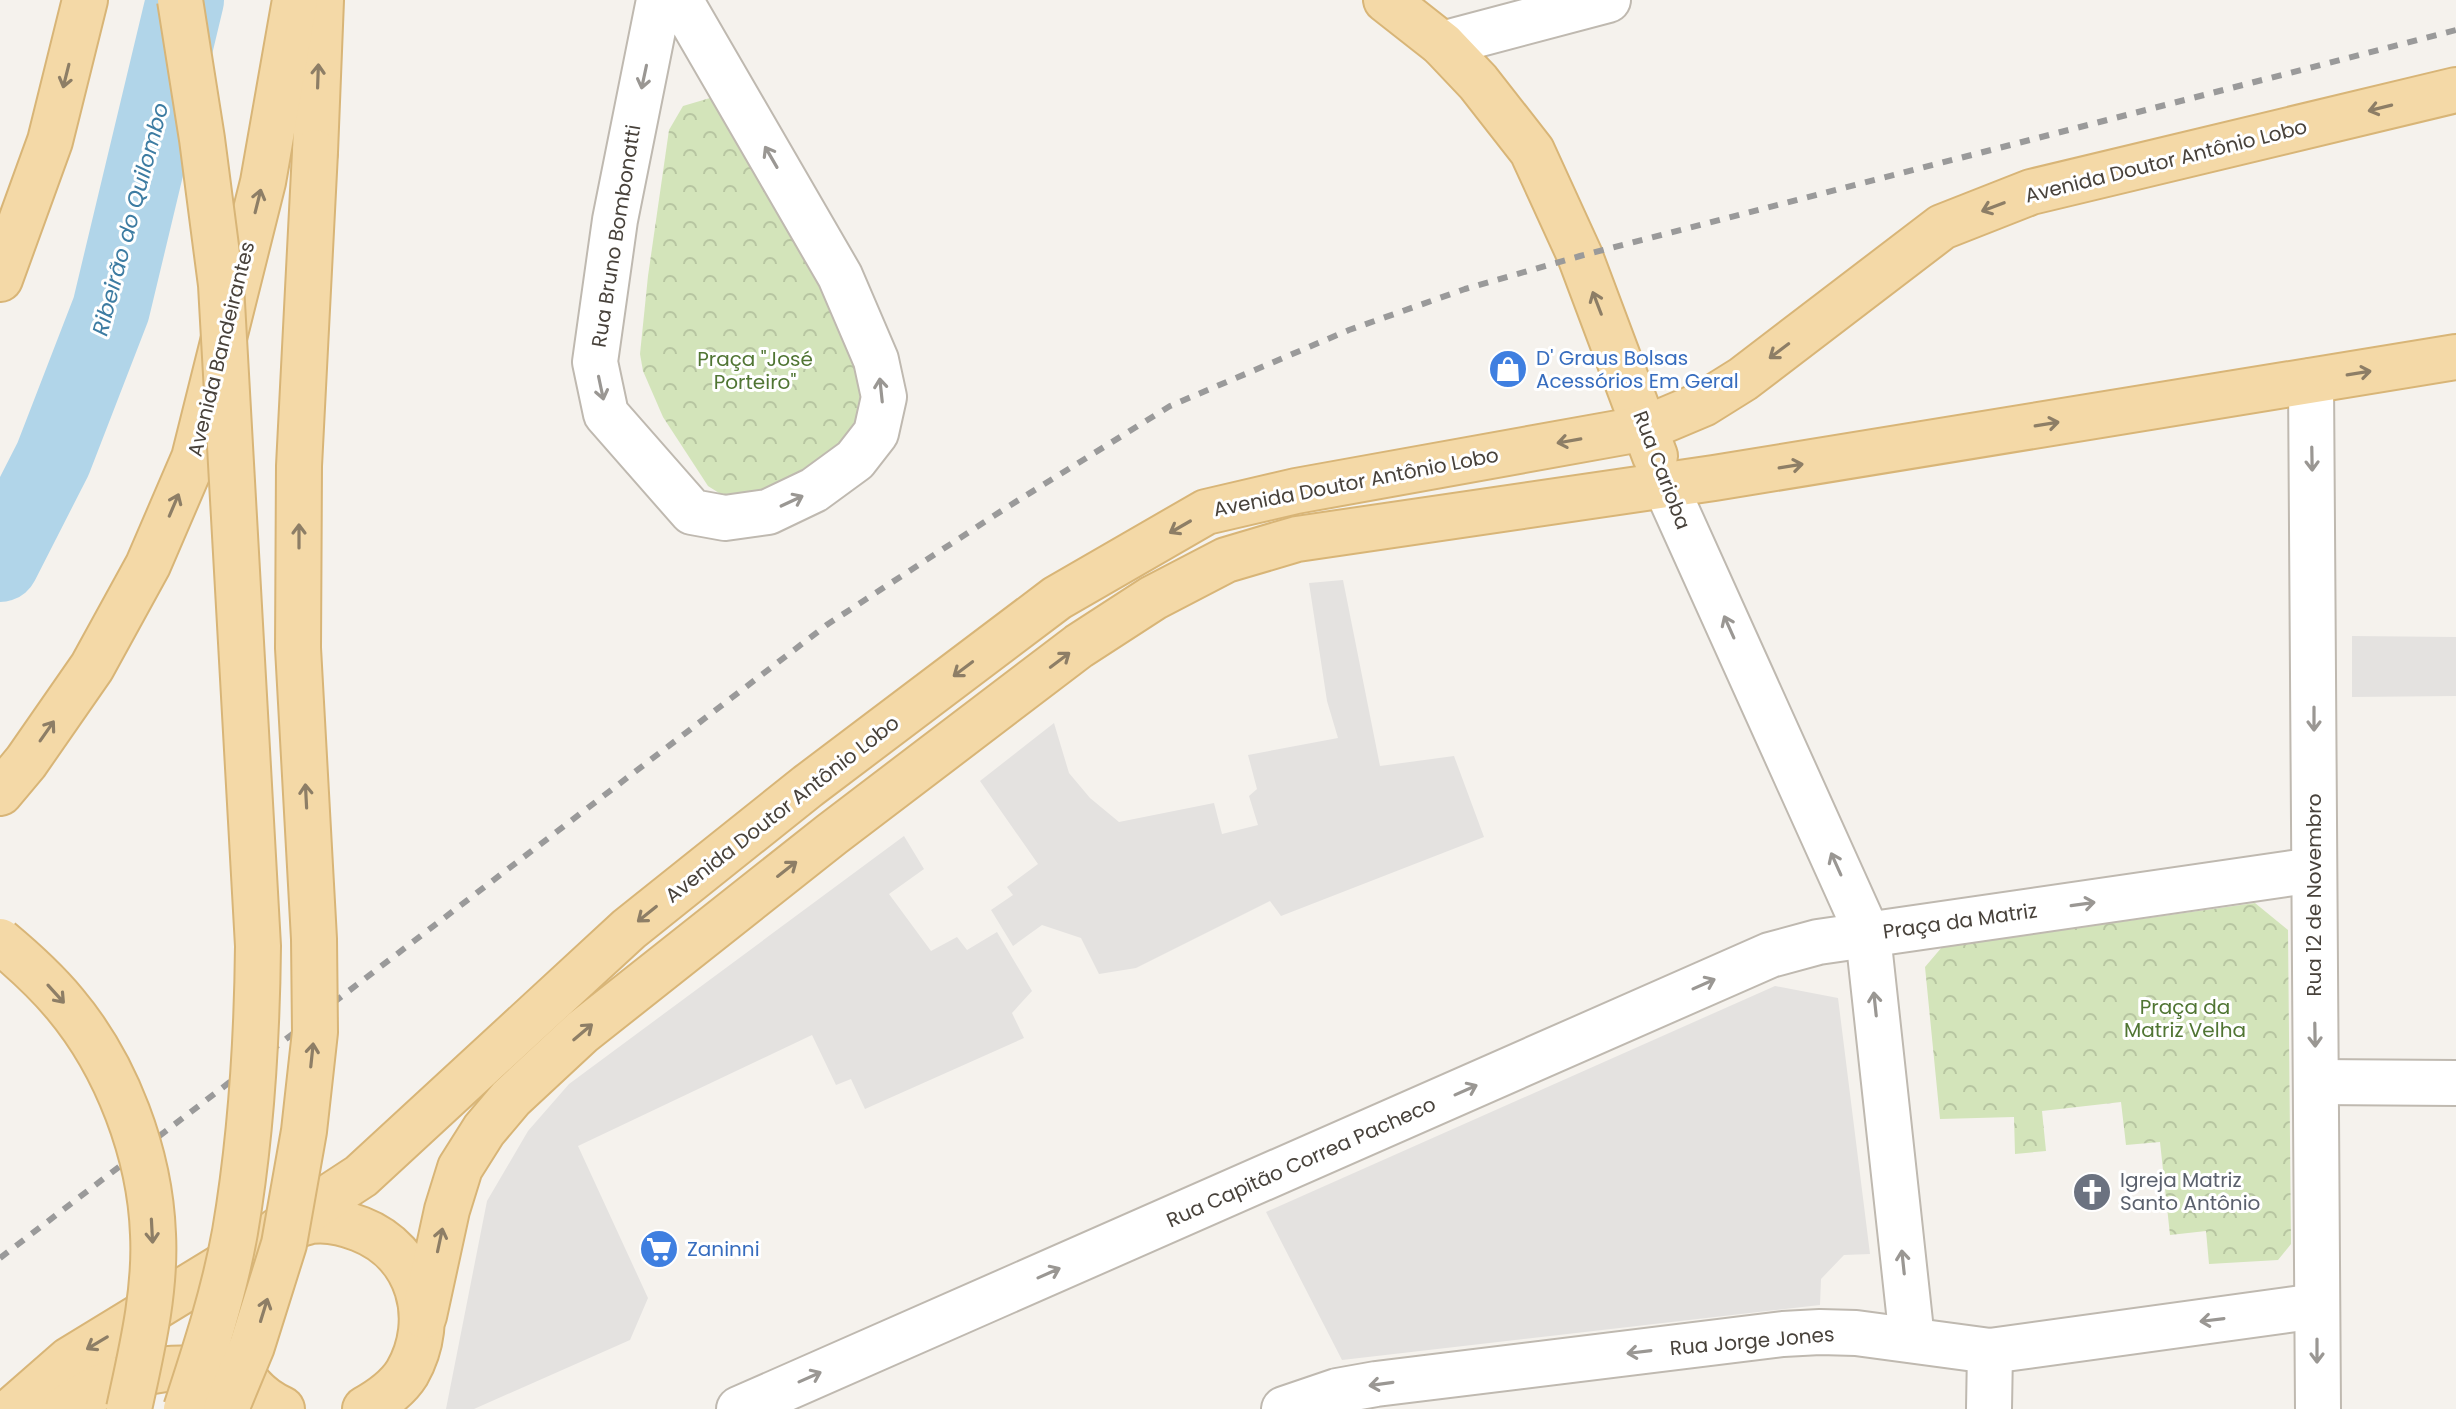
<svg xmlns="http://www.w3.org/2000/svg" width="2456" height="1409" font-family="Poppins,sans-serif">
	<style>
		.park { fill: url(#park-crowns) }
		.parking { fill: #e4e2e0 }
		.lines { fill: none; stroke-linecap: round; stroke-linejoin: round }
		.river { stroke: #b1d5e9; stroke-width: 78 }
		.street-casing { stroke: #bfb9b0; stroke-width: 48 }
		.primary-casing { stroke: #d8b577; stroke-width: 48 }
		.street { stroke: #fff; stroke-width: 44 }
		.primary { stroke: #f4d9a7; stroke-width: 44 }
		.rail { stroke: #9a9a9a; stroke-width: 6; stroke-dasharray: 10 10; stroke-linecap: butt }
		.primary-bridge-casing { stroke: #d8b577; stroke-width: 48; stroke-linecap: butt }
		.primary-bridge { stroke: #f4d9a7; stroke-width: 44 }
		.oneway { stroke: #8d7e66 }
		.oneway2 { stroke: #9a9793 }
		.labels { text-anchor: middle; stroke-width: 6; stroke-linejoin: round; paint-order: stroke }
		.street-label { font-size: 20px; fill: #48423b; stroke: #fff }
		.shop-label { font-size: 20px; fill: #366cbe; stroke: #fff; text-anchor: start }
		.park-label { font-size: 20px; fill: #507533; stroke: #fff }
		.worship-label { font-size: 20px; fill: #5b616d; stroke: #fff; text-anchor: start }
		.water-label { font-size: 22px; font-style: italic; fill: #3d7ca2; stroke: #fff }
	</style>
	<defs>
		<pattern id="park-crowns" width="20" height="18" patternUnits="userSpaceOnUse" patternTransform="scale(2)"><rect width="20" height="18" fill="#d3e4ba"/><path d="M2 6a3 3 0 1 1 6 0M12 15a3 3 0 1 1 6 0" fill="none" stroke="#b7c5a1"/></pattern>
	</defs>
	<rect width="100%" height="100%" fill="#f5f2ed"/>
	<g class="park">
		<path d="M710,98l18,10 140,256 4,43 -21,34 -98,57 -23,2 -22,-14 -45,-69 -20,-46 -3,-17 8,-78 21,-146 14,-24z"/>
		<path d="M2255,903l33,27 3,314 -13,16 -69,4 -3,-33 -36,4 -10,-93 -34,3 -5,-43 -79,9 4,40 -31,3 -1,-37 -74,2 -15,-152 17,-20z"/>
	</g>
	<g class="parking">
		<path d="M1343,580l37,186 74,-10 30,81 -203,79 -11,-15 -134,67 -37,6 -18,-36 -39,-13 -29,21 -22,-36 22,-15 -6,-8 31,-23 -58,-83 74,-58 15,50 21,25 29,24 95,-19 8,31 36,-9 -9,-29 8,-7 -9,-34 90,-17 -11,-37 -18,-118z"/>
		<path d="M2352,636l104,1v59l-104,1z"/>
		<path d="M904,836l20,33 -35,25 42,57 26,-14 10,13 30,-18 35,59 -20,22 12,25 -159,71 -14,-30 -15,6 -24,-50 -234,111 70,152 -18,42 -156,69h-28l41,-208 41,-70 41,-47z"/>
		<path d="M1775,986l63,12 32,256 -26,1 -23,24 -1,26 -478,55 -76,-148z"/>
	</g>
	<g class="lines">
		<path class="river" d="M0,563l53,-104 58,-150 74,-309"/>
		<g class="street-casing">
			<g id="street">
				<path d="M659,0l-44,220 -20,142 11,52 86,98 33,6 43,-6 46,-22 41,-30 21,-27 8,-36 -8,-37 -36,-84 -160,-276"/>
				<path d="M1442,44l166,-44"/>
				<path d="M2311,381l7,1028"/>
				<path d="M1665,485l203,450 44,405"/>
				<path d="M2316,1082l140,1"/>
				<path d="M739,1409l1031,-454 48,-13 496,-72"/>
				<path d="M1284,1409l53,-18 39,-7 407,-50 37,-2 36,1 134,18 327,-45"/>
				<path d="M1989,1409l1,-58"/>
			</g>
		</g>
		<g class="primary-casing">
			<g id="primary">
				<path d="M1386,0l56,44 36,38 54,69 48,105 75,200"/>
				<path d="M315,152l6,-152"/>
				<path d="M0,279l50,-138 35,-141"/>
				<path d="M0,793l26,-31 66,-95 56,-102 46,-107 69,-276 32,-182"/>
				<path d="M287,1228c8,-2 16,-5 24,-7 16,-2 34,2 49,8 59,23 78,90 47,144 -10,16 -26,27 -42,36"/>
				<path d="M277,1231l84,-55 268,-247 179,-143 249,-188 149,-86 90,-21 350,-63 57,-24 40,-25 199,-152 89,-35 425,-102"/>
				<path d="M424,1316l23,-106 13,-42 24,-38 27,-32 71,-66 250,-198 247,-188 74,-48 73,-38 71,-21 417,-61 742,-121"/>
				<path d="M228,1342c8,29 25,54 54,67"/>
				<path d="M13,1409l56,-49 185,-113"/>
				<path d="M64,1409c48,-36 113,-52 171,-31"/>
			</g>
		</g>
		<use href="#street" class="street"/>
		<use href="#primary" class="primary"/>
		<path class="rail" d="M0,1258l828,-634 181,-118 161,-100 179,-76 116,-41 115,-33 876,-226"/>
		<g class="primary-bridge-casing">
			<g id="primary-bridge">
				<path d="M180,0l22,139 19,146 37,661c-1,96 -7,192 -23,286 -11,61 -30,119 -49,177"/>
				<path d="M0,941c24,20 46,40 65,63 52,62 85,150 88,230 3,58 -12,119 -24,175"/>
				<path d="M226,1409l26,-63 32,-102 20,-113 11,-99 -1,-93 -16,-291 1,-182 16,-314"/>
			</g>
		</g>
		<use href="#primary-bridge" class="primary-bridge"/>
	</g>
	<defs><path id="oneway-shaft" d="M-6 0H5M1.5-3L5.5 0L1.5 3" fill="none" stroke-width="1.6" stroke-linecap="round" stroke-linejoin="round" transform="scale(2)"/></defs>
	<g class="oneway">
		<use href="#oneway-shaft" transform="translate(66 76) rotate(104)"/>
		<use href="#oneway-shaft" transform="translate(318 76) rotate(-88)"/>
		<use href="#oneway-shaft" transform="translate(2380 108) rotate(166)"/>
		<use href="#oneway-shaft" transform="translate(258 201) rotate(-76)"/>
		<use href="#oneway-shaft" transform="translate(1993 207) rotate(159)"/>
		<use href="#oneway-shaft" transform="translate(1597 303) rotate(-111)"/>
		<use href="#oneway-shaft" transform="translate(1779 351) rotate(143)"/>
		<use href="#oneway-shaft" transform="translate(2359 373) rotate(-9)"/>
		<use href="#oneway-shaft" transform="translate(2047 424) rotate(-9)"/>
		<use href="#oneway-shaft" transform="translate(1569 441) rotate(170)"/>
		<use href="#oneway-shaft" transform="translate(1791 466) rotate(-9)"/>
		<use href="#oneway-shaft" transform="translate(174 505) rotate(-67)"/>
		<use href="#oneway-shaft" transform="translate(1180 527) rotate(150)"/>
		<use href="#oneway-shaft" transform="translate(299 536) rotate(-90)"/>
		<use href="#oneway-shaft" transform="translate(1060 660) rotate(-37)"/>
		<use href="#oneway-shaft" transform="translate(963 669) rotate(143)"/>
		<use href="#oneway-shaft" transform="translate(47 731) rotate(-55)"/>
		<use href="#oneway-shaft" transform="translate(306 796) rotate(-93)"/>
		<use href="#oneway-shaft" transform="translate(787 869) rotate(-38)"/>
		<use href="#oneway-shaft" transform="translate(647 914) rotate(141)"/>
		<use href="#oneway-shaft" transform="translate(56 994) rotate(48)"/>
		<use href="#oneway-shaft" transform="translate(583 1032) rotate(-40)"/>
		<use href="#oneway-shaft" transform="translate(312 1055) rotate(-84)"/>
		<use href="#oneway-shaft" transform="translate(152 1231) rotate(87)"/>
		<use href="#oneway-shaft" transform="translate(440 1240) rotate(-78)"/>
		<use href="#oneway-shaft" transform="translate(264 1310) rotate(-73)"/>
		<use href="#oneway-shaft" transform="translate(97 1343) rotate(149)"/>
	</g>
	<g class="oneway2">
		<use href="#oneway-shaft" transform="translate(644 77) rotate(102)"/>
		<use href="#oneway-shaft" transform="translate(771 157) rotate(-120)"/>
		<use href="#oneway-shaft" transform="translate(601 388) rotate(78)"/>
		<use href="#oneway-shaft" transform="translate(881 390) rotate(-96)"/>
		<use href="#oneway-shaft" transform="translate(2312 459) rotate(89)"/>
		<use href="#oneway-shaft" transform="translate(792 501) rotate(-25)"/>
		<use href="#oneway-shaft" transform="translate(1729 627) rotate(-114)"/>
		<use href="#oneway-shaft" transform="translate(2314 719) rotate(90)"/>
		<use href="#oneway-shaft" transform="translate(1836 864) rotate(-114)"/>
		<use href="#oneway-shaft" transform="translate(2083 904) rotate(-8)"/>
		<use href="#oneway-shaft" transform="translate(1704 984) rotate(-24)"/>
		<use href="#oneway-shaft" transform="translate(1875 1004) rotate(-96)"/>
		<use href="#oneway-shaft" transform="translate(2315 1035) rotate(89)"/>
		<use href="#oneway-shaft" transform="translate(1466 1090) rotate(-24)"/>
		<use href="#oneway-shaft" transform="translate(1903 1262) rotate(-96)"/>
		<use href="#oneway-shaft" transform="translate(1049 1273) rotate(-24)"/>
		<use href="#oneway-shaft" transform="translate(2212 1320) rotate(173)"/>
		<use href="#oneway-shaft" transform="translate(2317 1351) rotate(90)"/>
		<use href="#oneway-shaft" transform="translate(1639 1352) rotate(173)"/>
		<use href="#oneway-shaft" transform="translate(810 1377) rotate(-24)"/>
		<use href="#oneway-shaft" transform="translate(1381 1384) rotate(172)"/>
	</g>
	<defs>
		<g id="shop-disc" transform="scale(2)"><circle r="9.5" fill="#3f7fe0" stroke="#fff"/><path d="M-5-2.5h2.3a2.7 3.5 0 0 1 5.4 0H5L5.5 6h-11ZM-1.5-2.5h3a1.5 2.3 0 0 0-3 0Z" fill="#fff"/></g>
		<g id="church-disc" transform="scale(2)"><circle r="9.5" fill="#6b7280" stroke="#fff"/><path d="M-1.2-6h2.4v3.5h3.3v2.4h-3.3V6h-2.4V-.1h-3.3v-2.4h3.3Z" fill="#fff"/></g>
		<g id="supermarket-disc" transform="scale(2)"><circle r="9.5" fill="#3f7fe0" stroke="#fff"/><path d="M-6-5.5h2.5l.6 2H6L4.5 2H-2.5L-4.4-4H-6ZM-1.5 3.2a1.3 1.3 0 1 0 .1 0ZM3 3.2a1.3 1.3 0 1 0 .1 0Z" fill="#fff"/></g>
	</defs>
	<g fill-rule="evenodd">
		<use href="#shop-disc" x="1508" y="369"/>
		<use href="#church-disc" x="2092" y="1192"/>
		<use href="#supermarket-disc" x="659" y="1249"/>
	</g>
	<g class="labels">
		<g class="street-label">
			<text transform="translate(2166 161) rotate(-14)" y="7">Avenida Doutor Antônio Lobo</text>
			<text transform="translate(616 236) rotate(-81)" y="7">Rua Bruno Bombonatti</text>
			<text transform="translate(221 349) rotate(-76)" y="7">Avenida Bandeirantes</text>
			<text transform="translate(1662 470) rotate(69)" y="7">Rua Carioba</text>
			<text transform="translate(1356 482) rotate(-11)" y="7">Avenida Doutor Antônio Lobo</text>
			<text transform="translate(782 809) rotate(-38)" y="7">Avenida Doutor Antônio Lobo</text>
			<text transform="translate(2314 895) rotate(-90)" y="7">Rua 12 de Novembro</text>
			<text transform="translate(1960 921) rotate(-8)" y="7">Praça da Matriz</text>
			<text transform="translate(1301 1162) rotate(-24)" y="7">Rua Capitão Correa Pacheco</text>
			<text transform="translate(1752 1341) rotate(-5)" y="7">Rua Jorge Jones</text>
		</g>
		<g class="shop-label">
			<text x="1536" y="365">D' Graus Bolsas<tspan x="1536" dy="23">Acessórios Em Geral</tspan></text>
			<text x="687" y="1256">Zaninni</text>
		</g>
		<g class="park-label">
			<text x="755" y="366">Praça "José<tspan x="755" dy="23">Porteiro"</tspan></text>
			<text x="2185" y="1014">Praça da<tspan x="2185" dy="23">Matriz Velha</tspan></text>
		</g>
		<g class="worship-label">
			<text x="2120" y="1187">Igreja Matriz<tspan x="2120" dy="23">Santo Antônio</tspan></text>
		</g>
		<g class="water-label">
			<text transform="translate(130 219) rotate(-75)" y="8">Ribeirão do Quilombo</text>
		</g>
	</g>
</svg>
